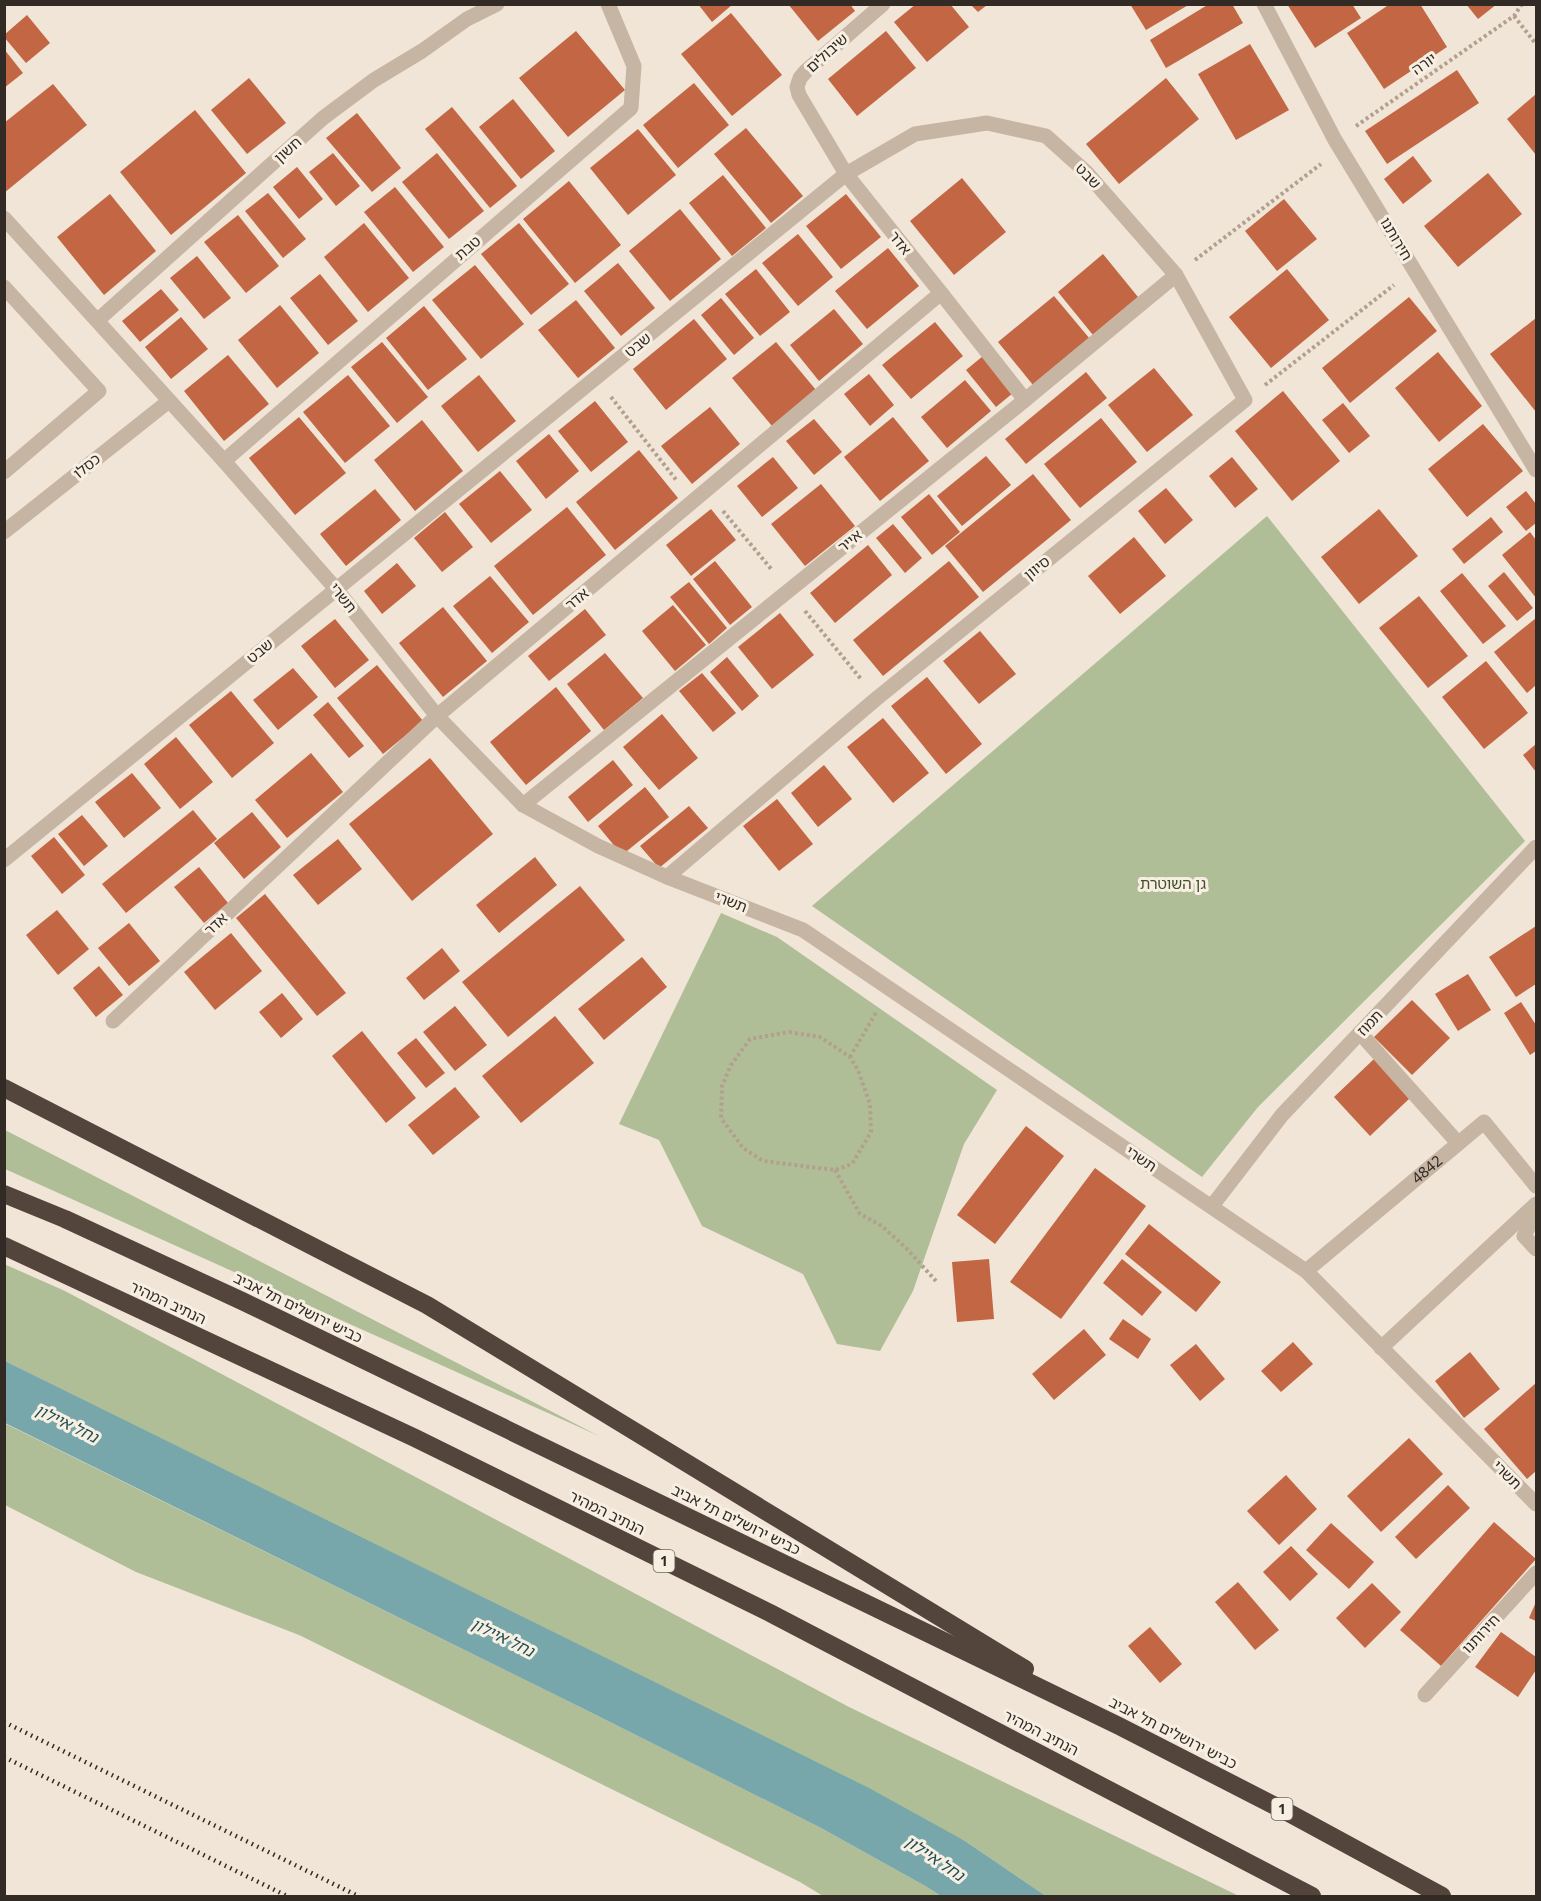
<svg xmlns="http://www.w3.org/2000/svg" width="1541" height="1901" font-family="'Noto Sans','Noto Sans Hebrew',sans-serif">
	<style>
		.green { fill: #b0be98 }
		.water { fill: #77a7ab }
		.building { fill: #c26643 }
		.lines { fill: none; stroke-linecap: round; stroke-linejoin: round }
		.path { stroke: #b29f8e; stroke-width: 4; stroke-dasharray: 3 3; stroke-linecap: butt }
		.minor { stroke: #c7b5a4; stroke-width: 15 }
		.highway { stroke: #53443c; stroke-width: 18 }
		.rail { stroke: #322a25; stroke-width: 4.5; stroke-dasharray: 1.5 4.5; stroke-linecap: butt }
		.labels { text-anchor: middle; stroke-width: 6; stroke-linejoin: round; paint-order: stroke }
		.shield { fill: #f8efe3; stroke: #6d655e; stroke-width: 1.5 }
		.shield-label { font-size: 14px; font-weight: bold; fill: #322a25 }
		.street-label { font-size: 15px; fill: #322a25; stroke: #f8efe3 }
		.park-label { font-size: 15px; fill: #414f2a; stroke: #f8efe3 }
		.water-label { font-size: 16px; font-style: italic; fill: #1d4d52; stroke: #f8efe3 }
	</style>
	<rect width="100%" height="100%" fill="#f0e5d7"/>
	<g class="green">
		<path d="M1267,516l258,325 -267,266 -56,70 -390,-271z"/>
		<path d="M721,913l56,24 220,153 -33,54 -51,147 -33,60 -43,-7 -34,-70 -101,-48 -43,-86 -40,-16z"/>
		<path d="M5,1130l594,306 -594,-267z"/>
		<path d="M4,1264l61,27 784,416 390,189h-193l-81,-55 -960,-480z"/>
		<path d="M4,1423l584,288 233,117 106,59 14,9h-118l-23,-14 -501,-247 -163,-63 -131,-67z"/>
	</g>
	<path class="water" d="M5,1361l864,427 96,53 81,55h-105l-14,-9 -106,-59 -233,-117 -583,-288z"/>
	<g class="building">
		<path d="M698,4h35l-21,18z"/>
		<path d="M788,4h62l5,7 -37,30z"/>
		<path d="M916,4h34l19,23 -42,35 -33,-40z"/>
		<path d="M1130,4h60l-44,26z"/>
		<path d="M1209,4h23l11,19 -77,45 -16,-28z"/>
		<path d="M1287,4h65l9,14 -46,30z"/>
		<path d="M1390,4h30l27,43 -63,42 -37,-56z"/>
		<path d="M1466,4h31l-19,15z"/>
		<path d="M971,5h16l-9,7z"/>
		<path d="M731,13l51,62 -50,41 -51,-62z"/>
		<path d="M27,15l23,28 -24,20 -22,-26v-2z"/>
		<path d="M576,31l49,59 -57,47 -49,-59z"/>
		<path d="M886,31l30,37 -59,48 -29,-37z"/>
		<path d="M1250,44l39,66 -53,30 -38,-66z"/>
		<path d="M4,49l19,24 -19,15z"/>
		<path d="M1457,70l22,33 -92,61 -22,-33z"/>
		<path d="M249,78l37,45 -39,31 -36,-44z"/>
		<path d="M1166,78l33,41 -80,65 -33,-40z"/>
		<path d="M694,83l35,42 -51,43 -35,-43z"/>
		<path d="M53,84l34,41 -83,68v-70z"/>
		<path d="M1536,94v61l-29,-36z"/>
		<path d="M513,99l42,52 -34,28 -42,-52z"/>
		<path d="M452,107l65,79 -27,22 -65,-79z"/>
		<path d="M195,110l51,63 -75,62 -51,-63z"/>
		<path d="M357,113l44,55 -29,24 -46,-54z"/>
		<path d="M746,128l57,68 -32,27 -57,-69z"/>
		<path d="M638,129l38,46 -48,40 -38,-47z"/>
		<path d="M333,153l27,33 -24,20 -27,-34z"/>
		<path d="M437,153l47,58 -35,28 -47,-57z"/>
		<path d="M1413,156l19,25 -29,23 -19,-25z"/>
		<path d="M297,167l26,32 -24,20 -26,-32z"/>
		<path d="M1488,173l34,41 -64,53 -34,-41z"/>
		<path d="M723,175l43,53 -34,28 -43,-53z"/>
		<path d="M962,178l44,54 -52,43 -44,-54z"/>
		<path d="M569,181l52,64 -46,38 -52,-64z"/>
		<path d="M395,187l49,60 -31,25 -49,-60z"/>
		<path d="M268,193l38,46 -23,19 -38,-47z"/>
		<path d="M110,194l46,57 -52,44 -47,-58z"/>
		<path d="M846,194l35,43 -40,32 -35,-43z"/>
		<path d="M1284,199l33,40 -40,32 -32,-40z"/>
		<path d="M680,209l41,50 -51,42 -41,-50z"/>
		<path d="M238,215l41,51 -33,27 -42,-51z"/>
		<path d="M364,223l45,55 -41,34 -44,-55z"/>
		<path d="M519,223l50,61 -38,31 -50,-61z"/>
		<path d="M798,234l35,43 -35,29 -36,-43z"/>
		<path d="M888,248l31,38 -52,43 -32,-38z"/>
		<path d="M1103,254l35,43 -45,38 -35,-43z"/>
		<path d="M197,256l34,42 -27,21 -34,-41z"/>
		<path d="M618,263l37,45 -34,28 -37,-45z"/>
		<path d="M475,265l49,59 -43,35 -49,-59z"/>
		<path d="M756,269l34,43 -30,24 -35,-42z"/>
		<path d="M1287,269l42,51 -58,48 -42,-51z"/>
		<path d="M320,274l38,47 -30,24 -38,-47z"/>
		<path d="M161,289l18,21 -39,32 -18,-21z"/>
		<path d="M1054,296l36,43 -57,46 -35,-43z"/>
		<path d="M1409,297l28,34 -87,72 -28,-35z"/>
		<path d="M721,298l33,40 -20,17 -33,-40z"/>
		<path d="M576,300l39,48 -37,30 -40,-48z"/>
		<path d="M280,305l39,48 -42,35 -39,-48z"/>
		<path d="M424,306l43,53 -39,31 -42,-52z"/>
		<path d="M834,309l29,35 -44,37 -29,-36z"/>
		<path d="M181,317l27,32 -37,30 -26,-32z"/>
		<path d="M1536,318v94l-46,-58z"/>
		<path d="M694,319l33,40 -61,51 -33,-41z"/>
		<path d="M935,322l28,34 -52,43 -29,-34z"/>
		<path d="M382,342l46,55 -31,26 -46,-56z"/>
		<path d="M776,342l40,48 -44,36 -40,-48z"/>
		<path d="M1438,352l44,54 -43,36 -44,-54z"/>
		<path d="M228,355l41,49 -45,37 -40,-50z"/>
		<path d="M983,356l30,37 -17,14 -30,-37z"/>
		<path d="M1154,368l39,47 -46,37 -39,-47z"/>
		<path d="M1086,372l21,26 -81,66 -21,-25z"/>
		<path d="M869,374l25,31 -24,21 -26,-32z"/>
		<path d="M348,375l42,51 -45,37 -42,-51z"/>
		<path d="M479,375l37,46 -38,31 -37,-46z"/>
		<path d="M965,380l26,31 -44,37 -26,-31z"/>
		<path d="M1283,391l57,70 -48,40 -57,-70z"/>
		<path d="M595,401l33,41 -37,30 -33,-41z"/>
		<path d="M1343,403l27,33 -21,17 -27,-33z"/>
		<path d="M710,407l30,37 -48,40 -31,-38z"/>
		<path d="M299,417l47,56 -51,42 -46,-57z"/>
		<path d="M893,417l36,44 -49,40 -36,-44z"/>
		<path d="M1101,418l36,44 -57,46 -36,-44z"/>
		<path d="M814,419l28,33 -28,23 -28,-34z"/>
		<path d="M422,420l41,51 -48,40 -41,-51z"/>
		<path d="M1483,424l40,47 -56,46 -39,-48z"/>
		<path d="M549,434l30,37 -33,28 -30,-38z"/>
		<path d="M639,450l39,48 -63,52 -39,-48z"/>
		<path d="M986,456l25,29 -49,41 -25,-30z"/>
		<path d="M773,457l25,31 -36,29 -25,-31z"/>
		<path d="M1232,457l26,32 -23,19 -26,-32z"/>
		<path d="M500,471l32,39 -41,33 -32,-39z"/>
		<path d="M1033,474l38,46 -88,72 -38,-46z"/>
		<path d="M821,484l34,42 -50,40 -34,-42z"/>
		<path d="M1166,488l27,32 -28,24 -27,-33z"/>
		<path d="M375,489l26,31 -55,46 -26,-32z"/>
		<path d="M1526,491l10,13v19l-10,8 -20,-24z"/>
		<path d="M929,494l31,38 -28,23 -31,-38z"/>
		<path d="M567,507l39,48 -73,60 -39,-49z"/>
		<path d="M711,509l25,31 -45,36 -25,-31z"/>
		<path d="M1379,509l39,47 -59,48 -38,-47z"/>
		<path d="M445,512l28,35 -31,25 -28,-34z"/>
		<path d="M1491,517l12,15 -39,32 -12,-15z"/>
		<path d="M893,524l29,34 -17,15 -29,-35z"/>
		<path d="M1530,532l6,8v58l-34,-43z"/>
		<path d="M1134,537l32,39 -46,38 -32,-38z"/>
		<path d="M868,545l24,30 -57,48 -25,-30z"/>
		<path d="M715,561l37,46 -22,18 -37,-46z"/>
		<path d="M949,561l30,36 -96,79 -30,-36z"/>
		<path d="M397,563l19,23 -34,28 -18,-23z"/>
		<path d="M1504,572l29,36 -16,13 -29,-35z"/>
		<path d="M1462,573l44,53 -23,18 -43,-53z"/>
		<path d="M490,576l39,46 -37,31 -39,-47z"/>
		<path d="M689,582l38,46 -18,16 -39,-47z"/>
		<path d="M1419,596l49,60 -40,32 -49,-60z"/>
		<path d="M673,605l33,40 -31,26 -33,-40z"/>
		<path d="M443,607l44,54 -44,36 -44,-54z"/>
		<path d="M585,609l21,26 -57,46 -21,-25z"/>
		<path d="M780,613l34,42 -42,34 -34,-42z"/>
		<path d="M1536,618v67l-9,8 -33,-41z"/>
		<path d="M335,619l34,41 -34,28 -34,-42z"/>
		<path d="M980,631l36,43 -37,30 -36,-43z"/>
		<path d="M605,653l38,45 -39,32 -37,-46z"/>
		<path d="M727,657l32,39 -17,15 -32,-39z"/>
		<path d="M1486,661l42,52 -44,36 -42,-52z"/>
		<path d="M377,665l46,56 -40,33 -46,-56z"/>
		<path d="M293,668l25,29 -40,33 -25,-30z"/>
		<path d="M702,673l34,40 -23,19 -34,-41z"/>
		<path d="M927,677l55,67 -36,30 -55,-68z"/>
		<path d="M556,687l35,44 -65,54 -36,-43z"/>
		<path d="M231,691l43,52 -42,35 -43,-53z"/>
		<path d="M328,702l36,44 -15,12 -36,-43z"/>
		<path d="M662,714l36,44 -39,32 -36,-43z"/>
		<path d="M883,718l46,55 -36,30 -46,-56z"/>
		<path d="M176,737l37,45 -33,27 -36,-45z"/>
		<path d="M1536,744v28l-13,-17z"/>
		<path d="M311,753l32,39 -56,46 -32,-38z"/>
		<path d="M430,758l63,76 -81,67 -63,-77z"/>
		<path d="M613,760l20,25 -45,37 -20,-25z"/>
		<path d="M824,765l28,34 -34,28 -27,-34z"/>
		<path d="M132,773l29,35 -37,30 -29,-36z"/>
		<path d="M645,787l24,30 -47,38 -24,-29z"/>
		<path d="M777,799l36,45 -34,27 -36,-45z"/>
		<path d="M689,806l19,22 -49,40 -19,-22z"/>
		<path d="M193,810l24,29 -91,74 -24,-29z"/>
		<path d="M252,812l29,35 -37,32 -30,-36z"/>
		<path d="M82,815l26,31 -24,20 -26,-32z"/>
		<path d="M54,837l31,38 -23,19 -31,-38z"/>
		<path d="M338,839l24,30 -44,36 -25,-30z"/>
		<path d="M535,857l22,28 -58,48 -23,-28z"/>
		<path d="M199,867l29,36 -24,20 -30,-36z"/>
		<path d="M580,886l45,54 -117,97 -46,-55z"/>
		<path d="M265,894l81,99 -29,23 -81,-98z"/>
		<path d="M57,910l32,39 -31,26 -32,-40z"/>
		<path d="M129,923l31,38 -31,25 -31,-38z"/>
		<path d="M1536,926v58l-20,13 -27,-40z"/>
		<path d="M231,933l31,38 -47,39 -31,-38z"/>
		<path d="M442,948l18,23 -36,29 -18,-22z"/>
		<path d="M642,957l25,30 -63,53 -26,-31z"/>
		<path d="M99,966l24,29 -27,22 -23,-29z"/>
		<path d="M1468,974l23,36 -33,21 -23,-37z"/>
		<path d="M282,993l21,26 -22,19 -22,-26z"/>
		<path d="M1412,1000l38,38 -38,37 -38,-38z"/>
		<path d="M1521,1002l15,23v26l-6,4 -26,-42z"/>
		<path d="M455,1006l32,39 -32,26 -32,-39z"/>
		<path d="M555,1016l39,47 -73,60 -39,-47z"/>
		<path d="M362,1031l54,67 -30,25 -54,-67z"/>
		<path d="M416,1038l29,35 -19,15 -29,-35z"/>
		<path d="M1374,1059l36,39 -40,38 -36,-39z"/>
		<path d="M455,1087l25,30 -47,38 -25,-30z"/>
		<path d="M1026,1126l38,30 -69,88 -38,-29z"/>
		<path d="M1095,1168l51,38 -85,113 -51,-37z"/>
		<path d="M1149,1224l72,58 -25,30 -71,-58z"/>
		<path d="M989,1259l5,60 -37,3 -5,-60z"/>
		<path d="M1122,1259l40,33 -20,24 -39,-33z"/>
		<path d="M1123,1319l28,20 -13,20 -29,-20z"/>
		<path d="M1084,1329l22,26 -52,45 -22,-26z"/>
		<path d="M1293,1342l20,22 -32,28 -20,-21z"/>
		<path d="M1196,1344l29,35 -25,22 -30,-36z"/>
		<path d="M1470,1352l30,37 -36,29 -29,-37z"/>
		<path d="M1536,1383v88l-9,8 -43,-50z"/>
		<path d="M1409,1438l34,36 -62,58 -34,-36z"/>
		<path d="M1286,1475l31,34 -38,36 -32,-34z"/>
		<path d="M1448,1485l22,23 -54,51 -21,-22z"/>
		<path d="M1494,1522l42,37 -95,107 -41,-36z"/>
		<path d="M1331,1523l43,39 -25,27 -43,-39z"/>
		<path d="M1291,1546l27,28 -28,27 -27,-29z"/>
		<path d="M1238,1582l41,48 -24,20 -40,-48z"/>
		<path d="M1372,1583l29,29 -36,36 -29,-30z"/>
		<path d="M1536,1602v19l-7,-3z"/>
		<path d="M1150,1627l32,37 -22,19 -32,-37z"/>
		<path d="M1501,1632l35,25v13l-18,27 -43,-30z"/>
	</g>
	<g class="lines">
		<g class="path">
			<path d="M1514,16l22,28"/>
			<path d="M1356,126l158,-110 8,-12"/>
			<path d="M1195,260l126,-96"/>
			<path d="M1265,385l129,-100"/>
			<path d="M611,397l66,84"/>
			<path d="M723,511l49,59"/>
			<path d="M805,611l56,68"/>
			<path d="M789,1032l31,5 30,20 8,13 12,34 1,28 -19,32 -17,6 -72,-9 -20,-13 -22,-30 1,-32 9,-21 19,-26z"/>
			<path d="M850,1057l27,-46"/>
			<path d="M835,1170l25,44 22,12 24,22 30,33"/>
		</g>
		<g class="minor">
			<path d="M1264,4l71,136 201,330"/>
			<path d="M4,218l220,243 112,128 101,127 86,89 75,41 69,31 136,53 503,341 230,233"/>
			<path d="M4,287l95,104 -95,81"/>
			<path d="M941,293l84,107"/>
			<path d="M98,320l225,-202 51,-38 48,-29 45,-32 30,-15"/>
			<path d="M224,461l407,-353 3,-42 -26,-62"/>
			<path d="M4,532l165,-131"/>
			<path d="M523,805l502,-405 151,-125"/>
			<path d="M4,860l842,-686 69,-40 72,-11 59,13 40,36 90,103 69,125 -369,299 -209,178"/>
			<path d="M113,1021l324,-305 504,-423 -95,-119 -47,-79 -2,-8 3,-9 6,-7 77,-67"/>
			<path d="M1360,1033l98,110"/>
			<path d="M1212,1206l70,-91 254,-268"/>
			<path d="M1536,1212l-12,24 12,13"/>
			<path id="s1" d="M1306,1271l178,-149 52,64"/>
			<path d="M1381,1348l155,-144"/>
			<path d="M1425,1695l111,-122"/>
		</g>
		<g class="highway">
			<path d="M4,1088l423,217 598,364"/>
			<path d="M4,1194l61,25 177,82 877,425 170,87 153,83"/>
			<path d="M4,1246l411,192 355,175 542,283"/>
		</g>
		<g class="rail">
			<path d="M4,1722l354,174"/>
			<path d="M4,1757l283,139"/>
		</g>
	</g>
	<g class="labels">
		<g class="shield">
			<rect x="653.5" y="1550" width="21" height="22" rx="4.5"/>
			<rect x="1271.5" y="1798" width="21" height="22" rx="4.5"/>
		</g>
		<g class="shield-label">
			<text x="664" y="1566">1</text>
			<text x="1282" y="1814">1</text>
		</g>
		<g class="street-label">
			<text transform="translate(827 53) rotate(-42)" y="5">שיבולים</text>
			<text transform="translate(1424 64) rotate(-35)" y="5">יורה</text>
			<text transform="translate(288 150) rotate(-42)" y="5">חשון</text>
			<text transform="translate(1088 176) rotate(46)" y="5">שבט</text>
			<text transform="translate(1396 239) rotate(59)" y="5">חירותנו</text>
			<text transform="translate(900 243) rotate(51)" y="5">אדר</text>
			<text transform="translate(468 248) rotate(-41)" y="5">טבת</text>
			<text transform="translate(638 345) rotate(-39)" y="5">שבט</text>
			<text transform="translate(87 466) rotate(-39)" y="5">כסלו</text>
			<text transform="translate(850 541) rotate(-39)" y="5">אייר</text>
			<text transform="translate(1037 568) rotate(-39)" y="5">סיוון</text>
			<text transform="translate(343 598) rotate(51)" y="5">תשרי</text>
			<text transform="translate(577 599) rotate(-40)" y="5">אדר</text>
			<text transform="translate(260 651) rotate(-39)" y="5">שבט</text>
			<text transform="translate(731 902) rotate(21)" y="5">תשרי</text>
			<text transform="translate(216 924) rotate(-43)" y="5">אדר</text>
			<text transform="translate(1370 1023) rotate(-46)" y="5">תמוז</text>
			<text transform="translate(1141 1159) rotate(34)" y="5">תשרי</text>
			<text dy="5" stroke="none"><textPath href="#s1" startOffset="158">4842</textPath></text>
			<text transform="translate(168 1303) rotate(25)" y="5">הנתיב המהיר</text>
			<text transform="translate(298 1308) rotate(26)" y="5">כביש ירושלים תל אביב</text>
			<text transform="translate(1507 1475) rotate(45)" y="5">תשרי</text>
			<text transform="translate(607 1513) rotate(26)" y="5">הנתיב המהיר</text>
			<text transform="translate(736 1520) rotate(26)" y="5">כביש ירושלים תל אביב</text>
			<text transform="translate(1481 1634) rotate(-47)" y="5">חירותנו</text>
			<text transform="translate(1041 1733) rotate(27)" y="5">הנתיב המהיר</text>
			<text transform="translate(1173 1733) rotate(27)" y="5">כביש ירושלים תל אביב</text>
		</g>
		<g class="park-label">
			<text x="1173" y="889">גן השוטרת</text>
		</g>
		<g class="water-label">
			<text transform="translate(67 1423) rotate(26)" y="6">נחל איילון</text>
			<text transform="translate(503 1637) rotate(26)" y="6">נחל איילון</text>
			<text transform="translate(935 1858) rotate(34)" y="6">נחל איילון</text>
		</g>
	</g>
	<rect width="1541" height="1901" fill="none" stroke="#322a25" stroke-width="12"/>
</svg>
